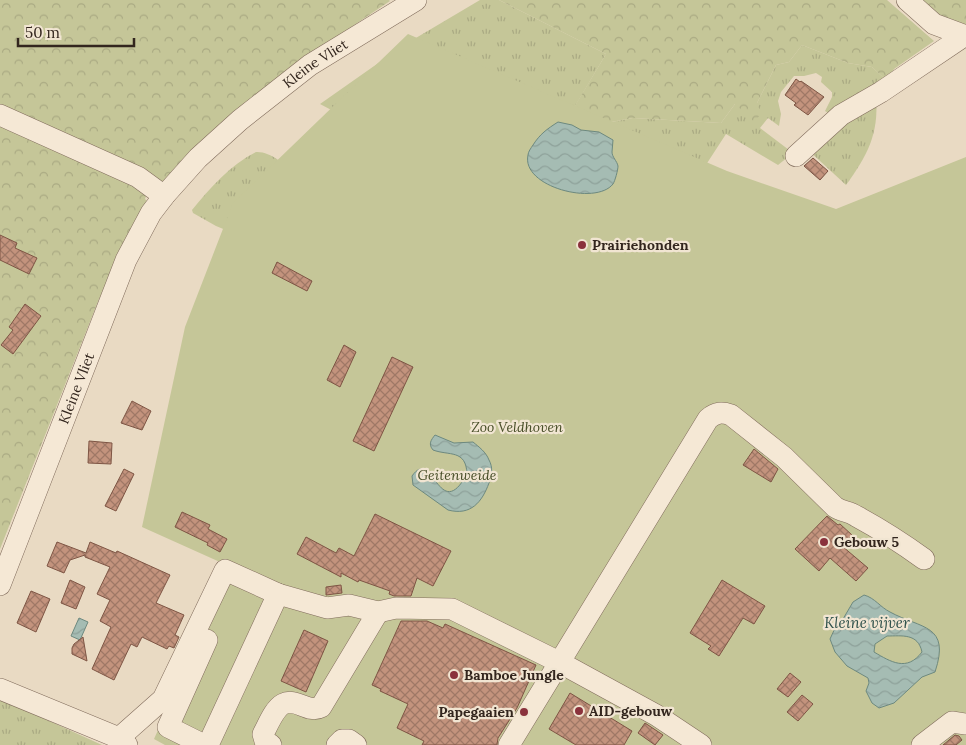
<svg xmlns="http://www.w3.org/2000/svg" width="966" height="745" font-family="Lora,serif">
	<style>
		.grass { fill: url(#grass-tufts) }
		.forest { fill: url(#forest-crowns) }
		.green { fill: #c5c698 }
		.water { fill: url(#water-waves); stroke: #6d897f; fill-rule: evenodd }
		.building { fill: url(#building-cross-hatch); stroke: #7e5544 }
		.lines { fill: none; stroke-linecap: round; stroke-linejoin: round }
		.minor-casing { stroke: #816c5c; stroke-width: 22 }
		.minor { stroke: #f5e8d5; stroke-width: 21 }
		.poi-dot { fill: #8a323c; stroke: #f1e5d2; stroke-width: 2 }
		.labels { text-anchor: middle; stroke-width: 4.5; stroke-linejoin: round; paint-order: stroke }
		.street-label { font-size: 14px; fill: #33261e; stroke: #f1e5d2 }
		.poi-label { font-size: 14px; font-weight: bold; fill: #33261e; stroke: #f1e5d2; text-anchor: start }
		.park-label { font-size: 14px; font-style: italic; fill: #474d27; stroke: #f1e5d2 }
		.water-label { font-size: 15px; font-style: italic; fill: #2f514b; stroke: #f1e5d2 }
	</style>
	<defs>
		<pattern id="grass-tufts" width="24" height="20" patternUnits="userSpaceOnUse" patternTransform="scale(1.25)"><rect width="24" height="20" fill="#c5c698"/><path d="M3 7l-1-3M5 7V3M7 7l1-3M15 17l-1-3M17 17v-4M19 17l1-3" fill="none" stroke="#aaaa83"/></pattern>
		<pattern id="forest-crowns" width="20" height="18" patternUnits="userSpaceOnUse" patternTransform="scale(1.25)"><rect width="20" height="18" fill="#c5c698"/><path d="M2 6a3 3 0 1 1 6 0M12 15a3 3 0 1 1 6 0" fill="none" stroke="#aaaa83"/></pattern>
		<pattern id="water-waves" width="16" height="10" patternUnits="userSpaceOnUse" patternTransform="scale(1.25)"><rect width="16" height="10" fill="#a5bcb3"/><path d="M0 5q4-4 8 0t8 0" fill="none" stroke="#8ea19a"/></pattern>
		<pattern id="building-cross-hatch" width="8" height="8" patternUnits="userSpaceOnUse" patternTransform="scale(1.25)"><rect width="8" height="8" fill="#c3937d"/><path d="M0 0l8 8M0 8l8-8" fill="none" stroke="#9f7866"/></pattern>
	</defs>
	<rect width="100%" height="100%" fill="#e9dac3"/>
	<g class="grass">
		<path d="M480,0h19l107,54 -35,59 29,11 33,-6 88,5 14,-19 22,-1 19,-38 13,-3 13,-17 46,18 24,4 15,14 -54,35 -8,-5 7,-14v-5l-11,-10 1,-5 -6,-4 -12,3h-10l-13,16 -3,9 3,13 -2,12 -11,-8 -8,10 33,25 -15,12 -52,-31 -39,60 -267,-37 -100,-53 84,-59z"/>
		<path d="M876,98c3,36 -9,58 -30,87l-39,-36z"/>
		<path d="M256,152c14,-1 29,13 40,21l-39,70 -41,-17 -23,-13 -1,-3c18,-22 38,-45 64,-58z"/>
		<path d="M0,700l10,3 92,42h-102z"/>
	</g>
	<g class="forest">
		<path d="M0,0h389l1,1c-43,28 -85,58 -127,90 -37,29 -75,56 -102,95l-161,-75z"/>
		<path d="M499,0h388l47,41 -40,28 -7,12 -15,-14 -24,-4 -46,-18 -13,17 -13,3 -19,38 4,11 -7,8 -19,-18 -14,19 -88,-5 -33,6 -30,-10 36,-60z"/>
		<path d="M922,0h44v28l-19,-7z"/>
		<path d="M0,118l148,72 -3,9 4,4 -50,96 -99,250z"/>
	</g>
	<path class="green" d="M408,34l319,137 109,38 130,-52v588h-801l-11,-6 77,-172 -89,-40 43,-200 48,-124z"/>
	<g class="water">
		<path d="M558,122l14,3 9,5 18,2 14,8c0,4 -1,8 -1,12 0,5 5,9 6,14 0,4 -3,15 -5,18 -17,22 -92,3 -85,-29 0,-3 3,-7 5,-10 7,-11 14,-16 25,-23z"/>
		<path d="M435,435l19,8 19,-1c6,5 13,10 16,18 4,7 3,15 0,23 -7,19 -18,33 -41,27l-35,-25 -1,-9c21,-30 27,49 55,-2 -1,-25 -18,-18 -34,-24 -5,-6 -2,-10 2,-15z"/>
		<path d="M864,595c11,3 16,12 26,17 31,17 61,12 45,60l-13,5 -28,26 -15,5 -7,-5 -6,-12 3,-8 -1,-5 -21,-12 -12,-14 -5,-13 6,-13 7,-7 10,-17zM887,636c15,0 31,-3 35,16 -15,20 -31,10 -48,0l1,-8z"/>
		<path d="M79,618l9,4 -8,18 -9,-4z"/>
	</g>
	<g class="building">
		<path d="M796,79l4,3 1,-1 23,16 -16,18 -14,-10 2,-2 -11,-8z"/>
		<path d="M813,158l15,13 -8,9 -16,-14z"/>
		<path d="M0,235l17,8 -2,5 22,10 -8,16 -29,-14z"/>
		<path d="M277,262l35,19 -5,10 -35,-18z"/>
		<path d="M25,304l16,12 -28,38 -12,-9 12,-15 -4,-3z"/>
		<path d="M344,345l12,7 -16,35 -13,-7z"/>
		<path d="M392,357l21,10 -39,84 -21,-10z"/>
		<path d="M132,401l19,10 -9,19 -21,-7z"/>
		<path d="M89,441l23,2 -1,21 -23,-1z"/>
		<path d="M754,449l24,20 -7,13 -28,-17z"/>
		<path d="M124,469l10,5 -18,37 -11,-5z"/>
		<path d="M182,512l28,13 -2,4 19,10 -7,13 -13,-7 1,-2 -33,-16z"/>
		<path d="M375,514l76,37 -18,35 -16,-8 -6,18h-17l-5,-2 1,-3 -31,-11 -1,2 -17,-9v4l-44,-23 9,-17 30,16 3,-5 15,8z"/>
		<path d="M827,516l11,9 2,-1 12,11 -10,11 26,22 -12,13 -26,-23 -11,13 -24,-22z"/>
		<path d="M57,542l29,11 4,-11 26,11 1,-2 53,24 -14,28 28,12 -9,20 4,2 -5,11 -5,-2 -2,3 -25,-12 -5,10 -6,-3 -17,36 -22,-11 19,-42 -11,-6 10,-21 -13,-6 13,-27 -25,-10v-2l-15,5 -6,13 -17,-7z"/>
		<path d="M70,580l15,7 -9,22 -15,-6z"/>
		<path d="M722,580l43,26 -11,18 -11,-6 -24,38 -11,-7 3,-3 -21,-13z"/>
		<path d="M341,585l1,8 -16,2v-8z"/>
		<path d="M31,591l19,8 -14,33 -19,-9z"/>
		<path d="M401,621h26l16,7 2,-4 91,41 -19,43 -19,30 -1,7h-75l2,-4 -27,-13 11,-24 -28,-13 1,-2 -9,-4z"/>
		<path d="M304,630l24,11 -22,51 -25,-11z"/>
		<path d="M83,637l4,24 -15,-7v-6l2,-4z"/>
		<path d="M790,673l11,9 -13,15 -11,-8z"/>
		<path d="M570,693l62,38 -8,14h-48l-27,-16z"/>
		<path d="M802,695l11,9 -15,17 -11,-9z"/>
		<path d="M645,723l18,12 -8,10 -17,-12z"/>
		<path d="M955,735l4,1 3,4 -6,5h-13z"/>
	</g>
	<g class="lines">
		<g class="minor-casing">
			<g id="minor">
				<path d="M907,0l27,24 32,12"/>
				<path d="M0,115l138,62 26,19"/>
				<path d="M796,156l45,-41 40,-23 83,-56"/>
				<path id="s1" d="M0,585l126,-325 25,-47 13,-17 34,-38 42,-38 70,-55 106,-65"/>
				<path d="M0,689l119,49 8,7"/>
				<path d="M119,738l44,-39 62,-129 53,24 49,14 22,-3 29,7 18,-4 56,1 107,53 97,53 45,30"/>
				<path d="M204,745l-36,-18 39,-87"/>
				<path d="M208,745l70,-151"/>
				<path d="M271,745l-6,-4 -2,-7c5,-9 11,-25 20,-30 13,-7 25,10 38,3l57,-95"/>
				<path d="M337,745l5,-5h7l7,5"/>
				<path d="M509,745l199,-326c8,-7 14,-7 23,-4l53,42 51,50c7,5 14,4 21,9 24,13 46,27 68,43"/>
				<path d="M922,745l30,-23 14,2"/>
			</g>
		</g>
		<use href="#minor" class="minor"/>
	</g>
	<g class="poi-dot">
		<circle cx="582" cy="245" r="5"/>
		<circle cx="824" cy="542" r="5"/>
		<circle cx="454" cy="675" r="5"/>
		<circle cx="579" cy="711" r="5"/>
		<circle cx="524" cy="712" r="5"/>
	</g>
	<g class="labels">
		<g class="street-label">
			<text dy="5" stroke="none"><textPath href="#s1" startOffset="625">Kleine Vliet</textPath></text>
			<text dy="5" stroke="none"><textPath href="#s1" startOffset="211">Kleine Vliet</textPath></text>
		</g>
		<g class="poi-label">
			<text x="592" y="250">Prairiehonden</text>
			<text x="834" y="547">Gebouw 5</text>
			<text x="464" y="680">Bamboe Jungle</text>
			<text x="589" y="716">AID-gebouw</text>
			<text x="514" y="717" text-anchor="end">Papegaaien</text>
		</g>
		<g class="park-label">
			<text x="517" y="432">Zoo Veldhoven</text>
			<text x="457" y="480">Geitenweide</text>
		</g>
		<g class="water-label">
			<text x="867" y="628">Kleine vijver</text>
		</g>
	</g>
	<path d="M18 38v8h116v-8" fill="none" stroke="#33261e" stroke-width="2.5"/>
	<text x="25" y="38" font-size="15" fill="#33261e" stroke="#f1e5d2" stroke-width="4" paint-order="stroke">50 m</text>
</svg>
